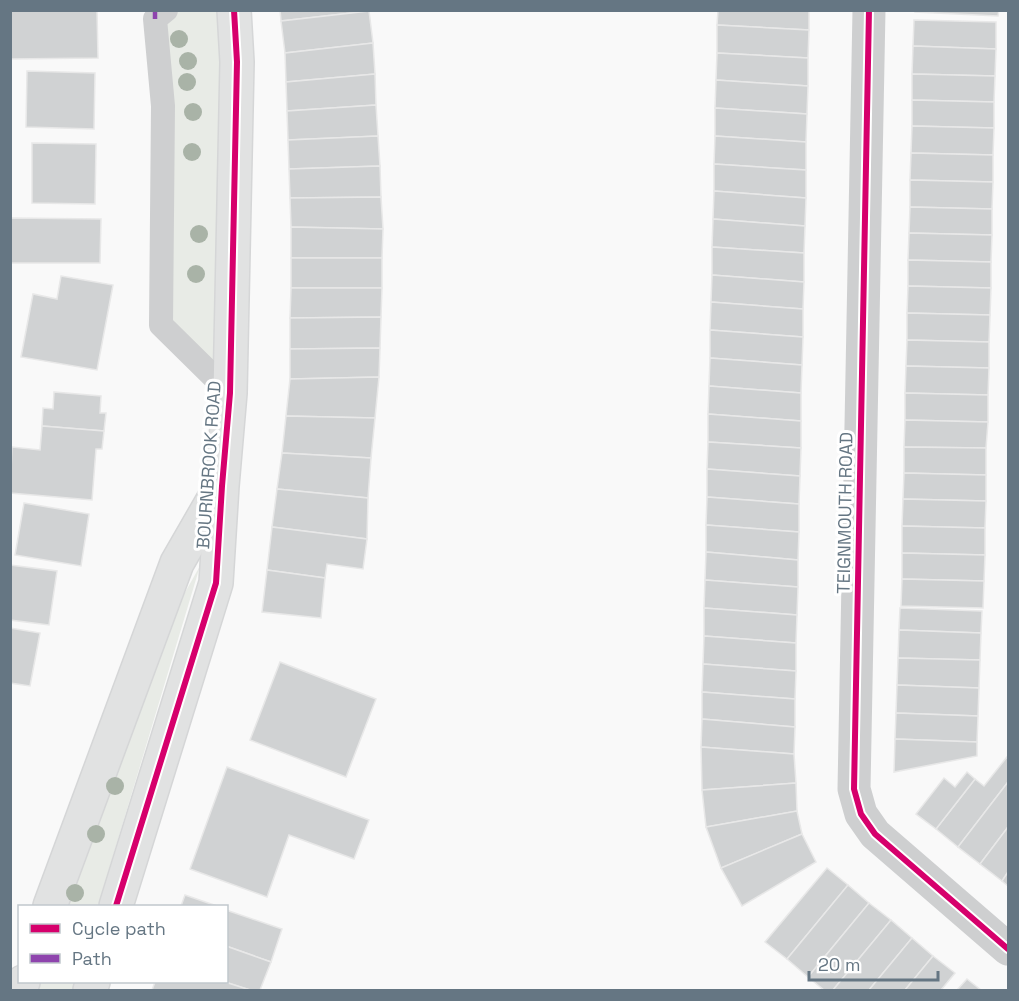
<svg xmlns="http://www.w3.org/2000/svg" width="1019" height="1001" font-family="'Space Grotesk',sans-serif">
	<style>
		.green { fill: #e8ebe6 }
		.building { fill: #d0d2d3; stroke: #e8e8e8; stroke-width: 1.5 }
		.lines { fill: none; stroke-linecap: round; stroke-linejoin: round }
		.secondary-casing { stroke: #d5d6d7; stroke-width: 36 }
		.lane { stroke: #cecfd0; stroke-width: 24 }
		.street { stroke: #cecfd0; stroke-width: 33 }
		.secondary { stroke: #e1e2e2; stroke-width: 33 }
		.quiet { stroke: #8e44ad; stroke-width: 4.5; stroke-dasharray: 9 4.5; stroke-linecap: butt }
		.cycleway-casing { stroke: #fff; stroke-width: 10 }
		.cycleway { stroke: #d6006c; stroke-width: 6 }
		.tree { fill: #a9b3a7 }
		.labels { text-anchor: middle; stroke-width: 6; stroke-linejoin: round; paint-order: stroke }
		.street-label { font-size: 18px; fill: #657683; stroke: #fff }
	</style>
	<rect width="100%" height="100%" fill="#f9f9f9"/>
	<g class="green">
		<path d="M172,11h58l-3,375 -61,-63 -6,-303z"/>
		<path d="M200,566l-102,340h-33l110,-296z"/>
		<path d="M38,982h37l-2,8h-39z"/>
	</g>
	<g class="building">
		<path d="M10,10h87l1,48 -88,1z"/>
		<path d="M280,10h89v1l-88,10z"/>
		<path d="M718,10h91v20l-92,-5z"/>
		<path d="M915,10h84l-1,6 -83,-4z"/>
		<path d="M369,11l4,32 -88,10 -4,-32z"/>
		<path d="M914,20l82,2v27l-83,-3z"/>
		<path d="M717,25l92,5 -1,28 -91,-5z"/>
		<path d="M373,43l2,31 -89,8 -1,-29z"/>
		<path d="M913,46l83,3 -1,27 -83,-2z"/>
		<path d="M717,53l91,5v28l-92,-6z"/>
		<path d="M27,71l68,2 -1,56 -68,-2z"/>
		<path d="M375,74l1,31 -89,6 -1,-29z"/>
		<path d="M912,74l83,2 -1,26 -82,-2z"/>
		<path d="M716,80l92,6 -1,28 -92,-6z"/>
		<path d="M912,100l82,2v26l-82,-2z"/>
		<path d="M376,105l2,31 -90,4 -1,-29z"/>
		<path d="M715,108l92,6 -1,28 -91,-6z"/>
		<path d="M912,126l82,2 -1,27 -82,-2z"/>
		<path d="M378,136l2,30 -91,3 -1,-29z"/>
		<path d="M715,136l91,6v28l-92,-6z"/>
		<path d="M32,143l64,1 -1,60 -63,-1z"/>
		<path d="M911,153l82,2v27l-83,-2z"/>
		<path d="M714,164l92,6v28l-92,-7z"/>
		<path d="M380,166l1,31 -91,1 -1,-29z"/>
		<path d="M910,180l83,2 -1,27 -82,-2z"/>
		<path d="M714,191l92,7 -1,28 -92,-7z"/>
		<path d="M381,197l2,32 -92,-2 -1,-29z"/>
		<path d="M910,207l82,2v26l-83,-2z"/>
		<path d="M10,218l91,1 -1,44h-90z"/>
		<path d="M713,219l92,7 -1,27 -92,-6z"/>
		<path d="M291,227l92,2 -1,29h-91z"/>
		<path d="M909,233l83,2 -1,27 -83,-2z"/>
		<path d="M712,247l92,6v29l-92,-7z"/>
		<rect x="291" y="258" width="91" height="30"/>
		<path d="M908,260l83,2v26l-83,-2z"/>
		<path d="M712,275l92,7 -1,27 -92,-7z"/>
		<path d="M61,276l52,9 -16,85 -76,-13 12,-63 24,5z"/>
		<path d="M908,286l83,2 -1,27 -83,-2z"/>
		<path d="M291,288h91l-1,29 -91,1z"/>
		<path d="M711,302l92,7v28l-93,-7z"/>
		<path d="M907,313l83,2 -1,27 -82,-2z"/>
		<path d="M381,317l-1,31 -90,1v-31z"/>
		<path d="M710,330l93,7 -1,28 -92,-7z"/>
		<path d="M907,340l82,2v26l-83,-2z"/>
		<path d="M380,348l-1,29 -89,2v-30z"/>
		<path d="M710,358l92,7 -1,28 -92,-7z"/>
		<path d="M906,366l83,2 -1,27 -83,-2z"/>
		<path d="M379,377l-4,41 -89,-2 4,-37z"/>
		<path d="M709,386l92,7v28l-93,-7z"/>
		<path d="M54,392l47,4 -1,17h6l-2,18 -62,-5 1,-18 10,1z"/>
		<path d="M905,393l83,2v27l-83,-2z"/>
		<path d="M708,414l93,7v27l-93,-6z"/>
		<path d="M286,416l89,2 -4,40 -89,-5z"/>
		<path d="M905,420l83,2 -2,26 -82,-1z"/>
		<path d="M42,426l62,5 -2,18h-6l-4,51 -82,-7 2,-46 28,3z"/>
		<path d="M708,442l93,6 -1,28 -93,-7z"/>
		<path d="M904,447l82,1v27l-82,-2z"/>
		<path d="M282,453l89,5 -3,40 -91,-9z"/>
		<path d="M707,469l93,7 -1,28 -92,-7z"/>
		<path d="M904,473l82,2v26l-83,-2z"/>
		<path d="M277,489l91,9 -1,41 -95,-12z"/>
		<path d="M707,497l92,7v28l-93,-7z"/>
		<path d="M903,499l83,2 -1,27 -83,-2z"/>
		<path d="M24,503l65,11 -8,52 -66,-11z"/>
		<path d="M706,525l93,7 -1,28 -92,-8z"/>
		<path d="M902,526l83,2v27l-83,-2z"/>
		<path d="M272,527l95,12 -4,30 -36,-5 -2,14 -58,-8z"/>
		<path d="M706,552l92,8v27l-93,-7z"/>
		<path d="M902,553l83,2 -1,26 -82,-2z"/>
		<path d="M10,565l47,6 -8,54 -39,-5z"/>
		<path d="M267,570l58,8 -4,40 -59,-6z"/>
		<path d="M902,579l82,2 -1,27 -82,-2z"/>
		<path d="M705,580l93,7 -1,28 -93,-7z"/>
		<path d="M704,608l93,7 -1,28 -92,-7z"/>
		<path d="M900,608l82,3 -1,22 -82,-3z"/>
		<path d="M10,628l30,5 -10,53 -20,-3z"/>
		<path d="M899,630l82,3 -1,27 -82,-2z"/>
		<path d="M704,636l92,7v28l-93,-7z"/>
		<path d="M898,658l82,2 -1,28 -82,-3z"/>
		<path d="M280,662l96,37 -30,78 -96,-37z"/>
		<path d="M703,664l93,7 -1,28 -93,-7z"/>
		<path d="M897,685l82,3 -1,28 -82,-3z"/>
		<path d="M702,692l93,7v28l-93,-8z"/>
		<path d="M896,713l82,3 -1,26 -82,-3z"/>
		<path d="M702,719l93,8 -1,27 -93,-7z"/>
		<path d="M895,739l82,3v14l-83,16z"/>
		<path d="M701,747l93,7 2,29 -94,7z"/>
		<path d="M1007,757l1,2v23l-50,65 -22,-18 39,-50 9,7z"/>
		<path d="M227,767l142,53 -15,39 -65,-24 -22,62 -77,-28z"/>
		<path d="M967,772l8,7 -39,50 -20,-15 28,-36 11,9z"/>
		<path d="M1008,782v45l-28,37 -22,-17z"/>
		<path d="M796,783l1,28 -91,16 -4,-37z"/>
		<path d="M797,811l5,23 -81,34 -15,-41z"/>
		<path d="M1008,827v45l-6,9 -22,-17z"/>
		<path d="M802,834l14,28 -74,44 -21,-38z"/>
		<path d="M827,868l21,17 -61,74 -22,-17z"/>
		<path d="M1008,872v14l-6,-5z"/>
		<path d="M848,885l21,18 -61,74 -21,-18z"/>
		<path d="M185,895l32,11h-36z"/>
		<path d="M869,903l22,17 -58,70h-9l-16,-13z"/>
		<path d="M226,910l56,19 -11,33 -45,-16z"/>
		<path d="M891,920l21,18 -43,52h-36z"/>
		<path d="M912,938l21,18 -28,34h-36z"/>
		<path d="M226,946l45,16 -11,28h-10l-25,-8h1z"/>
		<path d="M933,956l22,17 -14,17h-36z"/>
		<path d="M967,979l14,11h-24z"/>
		<path d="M155,982h70l25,8h-98z"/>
	</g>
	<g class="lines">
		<g class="secondary-casing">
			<g id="secondary">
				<path d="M50,906l127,-343 42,-73"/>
				<path d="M116,906l100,-323 6,-97 8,-93 7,-331 -3,-52"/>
				<path d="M19,990l4,-8"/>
				<path d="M90,990l3,-8"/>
			</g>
		</g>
		<path class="lane" d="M166,10l-11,9 8,87 -2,219 69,68"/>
		<path class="street" d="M869,10l-15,779 7,25 14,20 133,115"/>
		<use href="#secondary" class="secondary"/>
		<path class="quiet" d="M155,10v9"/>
		<g class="cycleway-casing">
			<g id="cycleway">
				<path d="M869,10l-15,779 7,25 14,20 133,115"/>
				<path d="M116,906l100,-323 6,-97 8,-93 7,-331 -3,-52"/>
			</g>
		</g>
		<use href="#cycleway" class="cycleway"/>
	</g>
	<g class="tree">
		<circle cx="179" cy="39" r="9"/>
		<circle cx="188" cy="61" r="9"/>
		<circle cx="187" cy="82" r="9"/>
		<circle cx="193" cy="112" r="9"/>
		<circle cx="192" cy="152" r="9"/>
		<circle cx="199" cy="234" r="9"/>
		<circle cx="196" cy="274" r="9"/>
		<circle cx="115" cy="786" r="9"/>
		<circle cx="96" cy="834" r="9"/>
		<circle cx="75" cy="893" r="9"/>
	</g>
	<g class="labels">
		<g class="street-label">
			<text transform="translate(209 465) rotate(-86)" y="6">BOURNBROOK ROAD</text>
			<text transform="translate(845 513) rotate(-89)" y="6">TEIGNMOUTH ROAD</text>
		</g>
	</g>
	<rect width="1019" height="1001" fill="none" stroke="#657683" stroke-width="24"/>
	<rect x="18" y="905" width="210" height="78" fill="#ffffff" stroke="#c1c8cd" stroke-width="1.5"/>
	<rect x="30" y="924" width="30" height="9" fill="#d6006c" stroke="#c1c8cd" stroke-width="1.5"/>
	<text x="72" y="935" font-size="18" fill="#657683">Cycle path</text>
	<rect x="30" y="954" width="30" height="9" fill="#8e44ad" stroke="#c1c8cd" stroke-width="1.5"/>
	<text x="72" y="965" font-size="18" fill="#657683">Path</text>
	<path d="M809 971v9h129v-9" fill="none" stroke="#657683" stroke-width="3"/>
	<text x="818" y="971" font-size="18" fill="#657683" stroke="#ffffff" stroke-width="4.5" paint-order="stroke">20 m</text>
</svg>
